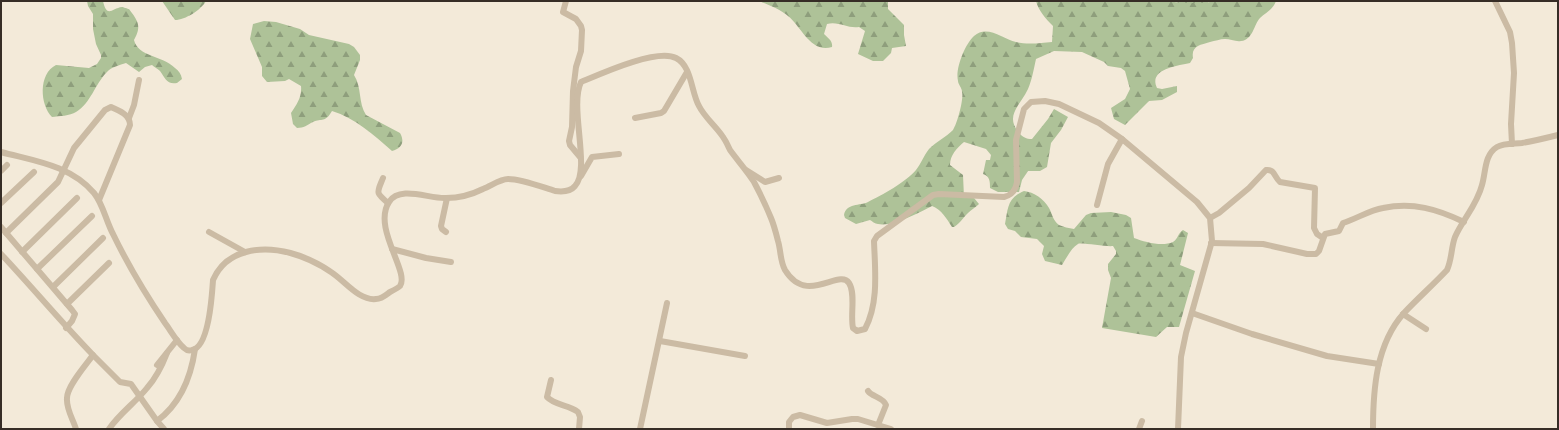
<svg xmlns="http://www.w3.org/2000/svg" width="1559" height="430" font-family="Cabin,sans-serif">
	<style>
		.grass { fill: url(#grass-dots) }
		.forest { fill: url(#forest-firs) }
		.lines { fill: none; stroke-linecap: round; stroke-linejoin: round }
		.minor { stroke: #cbbba4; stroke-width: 6 }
	</style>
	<defs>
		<pattern id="grass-dots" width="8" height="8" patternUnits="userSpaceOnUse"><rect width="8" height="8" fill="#aec298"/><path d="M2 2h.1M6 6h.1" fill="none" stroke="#8e9e7c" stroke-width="1.8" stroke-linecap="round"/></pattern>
		<pattern id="forest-firs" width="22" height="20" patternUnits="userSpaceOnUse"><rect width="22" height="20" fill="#aec298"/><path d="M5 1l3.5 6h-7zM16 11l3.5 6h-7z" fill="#8e9e7c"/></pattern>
	</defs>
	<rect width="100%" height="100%" fill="#f3ead9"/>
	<path class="grass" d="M1170,1h41l-3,2h-29z"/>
	<g class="forest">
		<path d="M87,1h16c4,18 9,7 19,6 1,0 6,2 7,2 9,12 13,17 5,31 4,17 28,15 41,28 4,3 6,6 7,11l-5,4c-10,2 -12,-5 -17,-12 -2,-2 -6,-4 -8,-6l-7,2 -6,5 -13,-9c-6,2 -15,4 -19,9 -12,12 -16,31 -31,40 -6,4 -17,4 -24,5 -12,-12 -14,-43 4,-52l33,3 8,-4 4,-6v-3l-5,-11 -3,-15v-15l-5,-8z"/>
		<path d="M162,1h44c-5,9 -21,19 -31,19z"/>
		<path d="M759,1h129v8l16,16v10l2,11 -14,2 -1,5 -8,8h-10l-15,-7 7,-23 -6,-4c-11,2 -20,-6 -32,-3l-3,10c4,4 9,7 8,13 -21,7 -31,-21 -44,-31 -8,-7 -20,-11 -29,-15z"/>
		<path d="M1036,1h134l9,2h29l3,-2h65c-3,9 -10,11 -16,17 -6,6 -7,22 -19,23 -5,1 -11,-2 -16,-2 -5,0 -10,2 -15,3 -10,3 -19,4 -17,16l-3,5c-13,3 -42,6 -33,25l5,1 15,-3v6l-15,8 -13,1 -24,24 -11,-6 -3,-11 14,-9 5,-10 -5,-18 -4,-3 -13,-2 -4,-4 -22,-10 -28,-1 -18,8c-2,9 -4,21 -8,30 -7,16 -24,26 -9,44 4,4 7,6 13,6l16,-20 6,-10 14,8 -7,13 -10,13 -4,24 -7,4h-12l-6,9 -3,12h-21l-8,-4c0,-6 0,-12 -7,-14l3,-14h4l1,-5 -5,-6 -22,-7c-7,6 -14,13 -14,23l13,10 1,22 10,1 5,6c-4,4 -7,5 -11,9 -5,5 -7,9 -14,14h-2c-5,-8 -11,-18 -20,-21 -13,7 -40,21 -54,18 -3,0 -6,-3 -8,-4l-14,4 -11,-6 -1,-3c2,-12 16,-9 24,-13 14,-7 38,-20 48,-32 5,-6 8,-15 13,-21 7,-7 17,-12 24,-19 4,-6 11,-31 9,-38 0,-4 -4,-8 -4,-11 -3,-12 7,-37 16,-45 13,-12 29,3 42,6 12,3 24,1 36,0l1,-16c-7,-7 -15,-16 -17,-25z"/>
		<path d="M264,21l12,1 24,7 9,6 40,9 5,3 6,8v5l-6,15c8,12 4,28 12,40l34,18c5,9 2,15 -8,18 -18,-16 -37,-33 -60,-40 -7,12 -10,7 -19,11 -6,3 -9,6 -16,6l-4,-4 -2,-11c6,-9 11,-16 10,-27l-12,-7 -4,2 -18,1 -5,-6v-9l-12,-28 3,-15z"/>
		<path d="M1024,191c10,1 20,8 25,17 3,5 4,13 10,17 4,2 10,3 15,4l12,-14 5,-2 20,-1 15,3 5,3 3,20c11,4 28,9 39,4 5,-3 5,-9 10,-12l5,3 -8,32 15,6 -16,56h-12l-11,10 -54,-9 9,-50 -3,-8v-6l8,-10v-3l-3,-5c-7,1 -33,-4 -35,-2 -7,4 -12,15 -16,21l-17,-4 -3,-7 2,-8 -7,-7 -16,-2 -6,-6 -7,-2 -3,-5c3,-15 2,-26 19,-33z"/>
	</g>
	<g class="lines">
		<g class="minor">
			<path d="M566,1l-3,11 13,7 5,7 1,4 -1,21 -5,16 -3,24 -1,36 -3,14 1,4 10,12"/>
			<path d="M1495,1l15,31 2,11 2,30 -3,51 1,20"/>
			<path d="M129,118l5,-13 5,-25"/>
			<path d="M635,118l26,-5 3,-2 23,-39"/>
			<path d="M1,152c33,9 69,13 93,41 9,11 12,28 19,41 15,31 33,61 52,89 6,8 11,18 19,25 2,2 5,3 8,2 17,-3 20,-55 21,-70 6,-14 18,-24 33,-28 28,-8 62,4 85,20 14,9 28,29 45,27 6,0 10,-4 14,-7 2,-1 8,-4 10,-6 10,-14 -28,-58 -11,-84 11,-17 40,-3 57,-4 13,0 25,-3 37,-9 8,-3 17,-10 25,-10 14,0 34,8 47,12 7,1 15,1 20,-5 16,-17 -6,-79 6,-104 19,-8 76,-34 95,-24 16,8 15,34 23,48 6,12 17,20 24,31 3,4 5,9 7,13 8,11 17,21 24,32 6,11 12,24 17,36 3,7 5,15 7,23 3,10 2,20 7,29 22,36 54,-2 64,13 7,11 1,32 4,45l4,3 8,-2c14,-26 10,-59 9,-88l3,-5 56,-41 6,-1 65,3c8,-2 12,-7 13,-15l-1,-42 8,-31 7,-7 14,-1 14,3 40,19 23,16 75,63 13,16 2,23 -26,92 -5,24 -3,72"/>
			<path d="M746,170l19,12 14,-4"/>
			<path d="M1,171l6,-6"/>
			<path d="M581,176l11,-19 27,-3"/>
			<path d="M383,178c-6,15 -8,14 5,25"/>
			<path d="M1,203l33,-31"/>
			<path d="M1097,205l11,-41 14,-25"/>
			<path d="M1210,218l9,-5 30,-25 17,-18c9,-1 8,7 14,12l35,6 -1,40 3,6 6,4"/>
			<path d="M1,227l71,83 3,4 -3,7 -6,7"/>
			<path d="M209,232l36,20"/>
			<path d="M446,232l-4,-3 -1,-3 6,-28"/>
			<path d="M6,233l52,-51 16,-34 31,-38 6,-3c8,4 19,7 19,18l-31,75"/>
			<path d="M1211,243l52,1 44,10h9l3,-3 6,-17 14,-3 4,-8c13,-4 27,-13 40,-15 30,-6 54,1 81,14"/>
			<path d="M392,249l34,9 25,4"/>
			<path d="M22,252l55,-54"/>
			<path d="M1,254c31,33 60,68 92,101 -7,10 -26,31 -26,43 -1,11 6,21 9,31"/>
			<path d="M37,269l55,-53"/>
			<path d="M53,287l50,-49"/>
			<path d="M67,304l42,-41"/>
			<path d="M1192,313l60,21 75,22 52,8"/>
			<path d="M1403,314l23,15"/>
			<path d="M660,341l85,15"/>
			<path d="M93,355l27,27 11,2 26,37 7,8"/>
			<path d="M157,365l20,-25"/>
			<path d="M551,380l-4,17c7,8 22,8 31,15l2,5 -1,12"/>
			<path d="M868,391c4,6 15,6 18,14l-8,20"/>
			<path d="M157,421c23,-17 34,-44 38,-72"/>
			<path d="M109,429c11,-16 26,-26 38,-41 9,-10 15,-22 20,-35"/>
			<path d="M640,429l27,-126"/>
			<path d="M789,429v-7l4,-5 7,-2 27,8 25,-4h6l33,10"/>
			<path d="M1139,429l3,-8"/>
			<path d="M1373,429c0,-39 3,-85 31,-116 14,-15 29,-28 43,-43 5,-11 4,-22 8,-33 8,-18 22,-32 27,-52 4,-13 2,-30 15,-38 7,-4 17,-3 25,-4 12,-2 24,-5 36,-8"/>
		</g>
	</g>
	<rect width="1559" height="430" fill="none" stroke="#362d26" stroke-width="4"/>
</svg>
